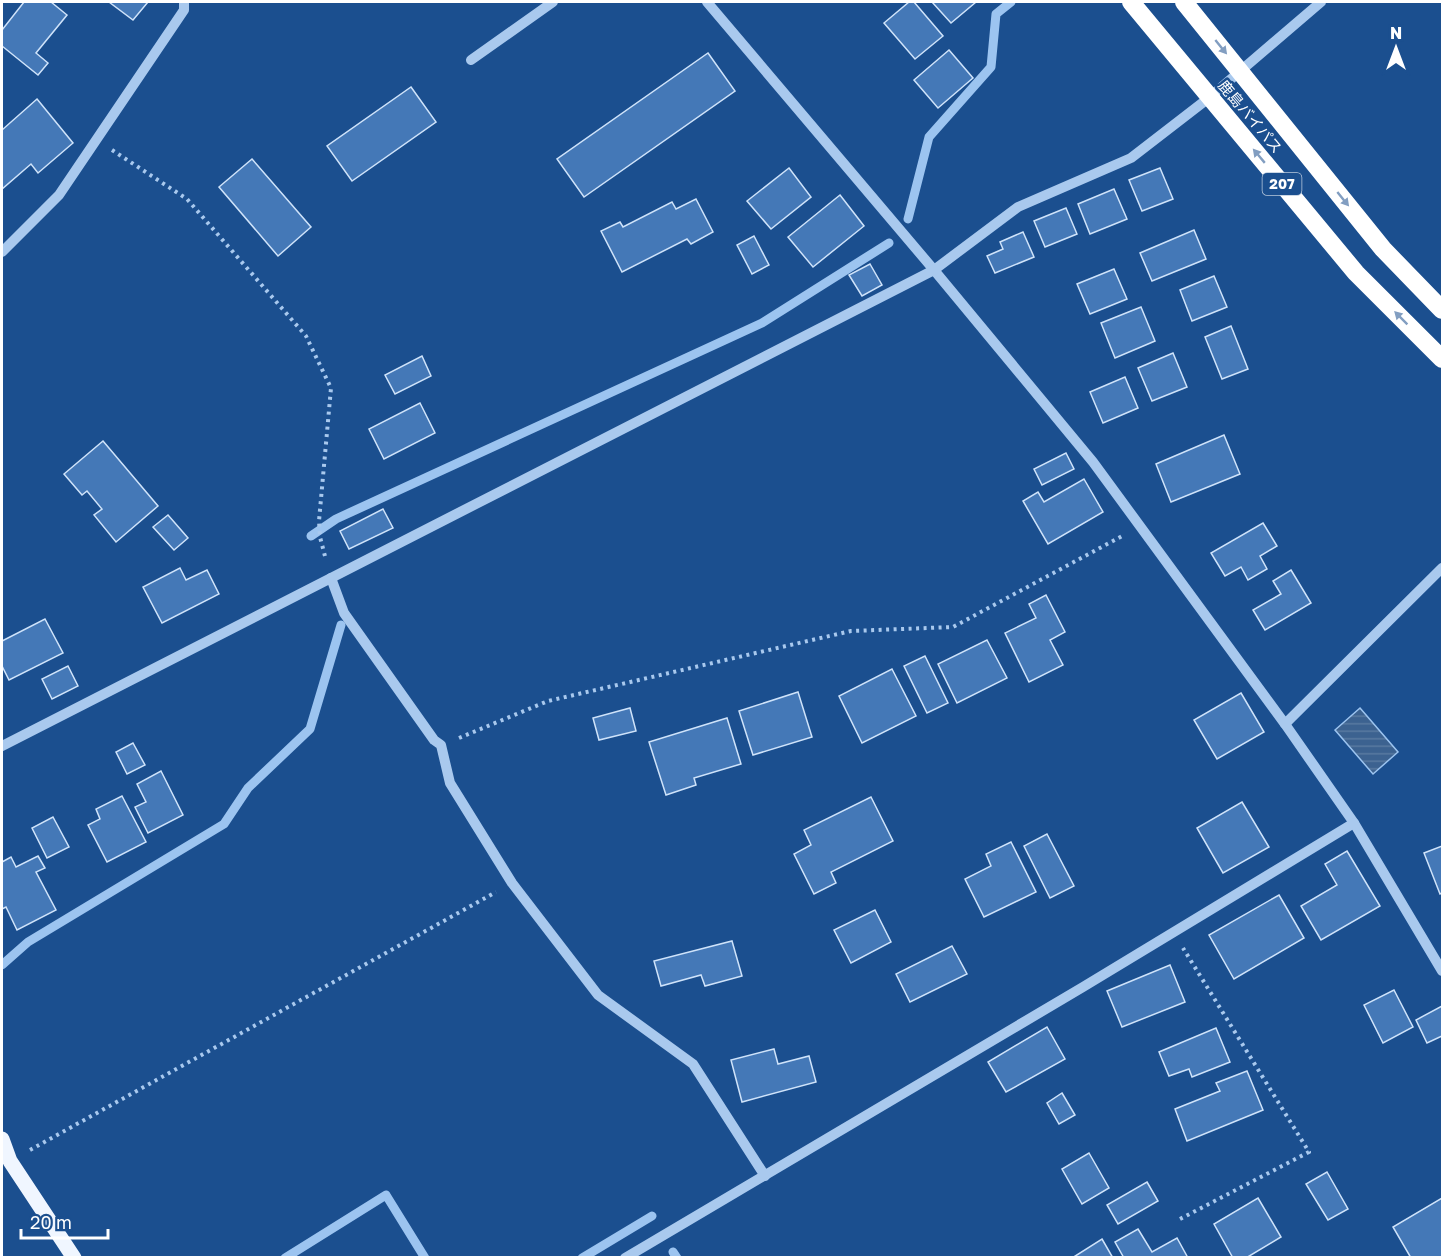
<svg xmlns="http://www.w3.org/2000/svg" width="1444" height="1259" font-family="'Golos Text','Noto Sans JP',sans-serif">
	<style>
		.water { fill: url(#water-rules); stroke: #9cc4f0; stroke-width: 1.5 }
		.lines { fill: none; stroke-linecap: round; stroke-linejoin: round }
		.stream { stroke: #9cc4f0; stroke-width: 9 }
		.building { fill: #4478b7; stroke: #cfe3fa; stroke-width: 1.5 }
		.path { stroke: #a9c9ee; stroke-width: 4; stroke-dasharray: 3 4.5; stroke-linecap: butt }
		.minor { stroke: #a9c9ee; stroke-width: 10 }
		.major { stroke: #f0f6ff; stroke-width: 15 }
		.highway { stroke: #fff; stroke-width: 18 }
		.oneway { fill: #829ec1 }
		.labels { text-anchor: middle; stroke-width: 5; stroke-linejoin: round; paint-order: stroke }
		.shield { fill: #1b4f8f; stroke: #bbcadd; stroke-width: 1.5 }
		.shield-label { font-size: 14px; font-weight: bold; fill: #fff }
		.street-label { font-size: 15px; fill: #fff; stroke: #1b4f8f }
	</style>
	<defs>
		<pattern id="water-rules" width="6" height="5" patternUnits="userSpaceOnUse" patternTransform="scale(1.5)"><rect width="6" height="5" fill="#3c6290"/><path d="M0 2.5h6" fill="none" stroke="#597aa1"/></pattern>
	</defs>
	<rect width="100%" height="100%" fill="#1b4f8f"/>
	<path class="water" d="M1360,708l38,44 -25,22 -38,-44z"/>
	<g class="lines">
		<g class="stream">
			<path d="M908,219l21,-82 62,-70 5,-53 15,-12"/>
			<path d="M311,536l25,-17 426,-196 127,-80"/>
			<path d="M2,965l26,-23 196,-118 24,-36 62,-59 31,-104"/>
			<path d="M673,1252l4,6"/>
			<path d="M285,1258l101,-63 39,63"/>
			<path d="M582,1258l70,-42"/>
		</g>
	</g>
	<g class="building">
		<path d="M24,2h27l16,13 -31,38 12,10 -10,12 -36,-29v-16z"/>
		<path d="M109,2h39l-15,18z"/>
		<path d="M909,2h5l29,34 -28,23 -31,-36z"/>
		<path d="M932,2h44l-25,21z"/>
		<path d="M949,50l24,28 -35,30 -24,-28z"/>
		<path d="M708,53l27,38 -151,106 -27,-38z"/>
		<path d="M411,87l25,35 -84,59 -25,-35z"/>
		<path d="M37,99l36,44 -35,30 -7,-9 -29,25v-59z"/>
		<path d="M252,159l59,68 -33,29 -59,-69z"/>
		<path d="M789,168l22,29 -40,32 -24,-28z"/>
		<path d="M1160,168l13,31 -31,12 -13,-31z"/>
		<path d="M1114,189l13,30 -37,15 -12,-30z"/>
		<path d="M840,195l24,31 -51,41 -25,-30z"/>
		<path d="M696,199l17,33 -22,12 -4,-5 -65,33 -21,-41 19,-9 3,5 49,-25 4,7z"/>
		<path d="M1066,208l11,26 -32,13 -11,-26z"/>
		<path d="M1194,230l12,29 -54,22 -12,-28z"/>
		<path d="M1023,232l11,25 -39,16 -8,-17 16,-7 -3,-7z"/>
		<path d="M754,236l15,29 -17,9 -15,-29z"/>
		<path d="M870,264l12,21 -20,11 -13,-21z"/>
		<path d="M1114,269l13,30 -37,15 -13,-30z"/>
		<path d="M1214,276l13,31 -35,14 -12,-31z"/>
		<path d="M1141,307l14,34 -40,17 -14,-35z"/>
		<path d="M1231,326l17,43 -26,10 -17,-42z"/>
		<path d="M1173,353l14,34 -35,14 -14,-33z"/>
		<path d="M422,356l9,20 -36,18 -10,-19z"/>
		<path d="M1125,377l13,31 -35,15 -13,-31z"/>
		<path d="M420,403l15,30 -51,26 -15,-30z"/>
		<path d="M1224,435l16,39 -69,28 -15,-38z"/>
		<path d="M103,441l55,65 -42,36 -22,-27 8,-6 -15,-18 -5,4 -18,-21z"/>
		<path d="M1066,453l8,16 -32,16 -8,-16z"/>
		<path d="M1084,479l19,33 -55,32 -25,-43 15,-9 6,10z"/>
		<path d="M383,509l10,19 -44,21 -9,-18z"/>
		<path d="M168,515l20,23 -14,12 -21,-23z"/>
		<path d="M1263,523l14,23 -17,10 7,13 -19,11 -7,-13 -16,9 -14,-23z"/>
		<path d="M180,568l6,12 21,-10 12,24 -57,29 -19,-36z"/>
		<path d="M1291,570l20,33 -46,27 -12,-20 28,-16 -8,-13z"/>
		<path d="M1046,595l19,37 -15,8 13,25 -34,17 -24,-49 31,-15 -7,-14z"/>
		<path d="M45,619l18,34 -54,27 -7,-14v-25z"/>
		<path d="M987,640l20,38 -50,25 -19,-39z"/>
		<path d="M925,656l23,47 -21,10 -23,-47z"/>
		<path d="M68,666l10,20 -26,13 -10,-20z"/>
		<path d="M892,669l24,47 -54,27 -23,-47z"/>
		<path d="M798,692l14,45 -59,18 -14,-44z"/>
		<path d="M1241,693l23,39 -47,27 -23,-39z"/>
		<path d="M630,708l6,23 -37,9 -6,-22z"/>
		<path d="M727,718l14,46 -47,14 2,7 -30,10 -17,-53z"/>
		<path d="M133,743l12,22 -18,9 -11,-22z"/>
		<path d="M161,771l22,44 -35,18 -13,-26 11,-5 -9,-18z"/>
		<path d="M122,796l24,46 -39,20 -19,-37 12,-6 -4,-10z"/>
		<path d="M871,797l22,44 -62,31 5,11 -22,11 -20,-40 17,-9 -7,-15z"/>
		<path d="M1242,802l27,45 -46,26 -26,-45z"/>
		<path d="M53,817l16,30 -22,11 -15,-30z"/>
		<path d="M1047,834l27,52 -24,12 -26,-52z"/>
		<path d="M1011,842l25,50 -52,25 -19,-38 26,-13 -5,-12z"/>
		<path d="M1442,846v47l-2,1 -16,-41z"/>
		<path d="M1347,851l33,55 -59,34 -20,-34 36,-21 -12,-21z"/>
		<path d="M38,856l7,12 -9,4 20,38 -39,20 -11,-23 -4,2v-47l9,-5 5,10z"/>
		<path d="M1279,895l25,43 -70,41 -25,-44z"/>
		<path d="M875,910l16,32 -40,21 -17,-33z"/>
		<path d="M732,941l10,35 -37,10 -4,-11 -40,11 -7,-25z"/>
		<path d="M952,946l15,28 -57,28 -14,-28z"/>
		<path d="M1170,965l15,37 -63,25 -15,-36z"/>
		<path d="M1394,990l19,37 -30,16 -19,-38z"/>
		<path d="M1442,1006v30l-15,7 -11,-23z"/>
		<path d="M1047,1027l18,32 -59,33 -18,-30z"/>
		<path d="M1216,1028l14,34 -38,15 -3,-8 -20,7 -10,-24z"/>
		<path d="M774,1049l4,15 31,-8 7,26 -74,20 -11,-42z"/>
		<path d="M1247,1071l16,39 -76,31 -12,-32 45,-18 -4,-8z"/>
		<path d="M1062,1093l13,22 -16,9 -12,-21z"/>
		<path d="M1089,1153l20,35 -27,16 -20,-35z"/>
		<path d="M1327,1172l21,37 -20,11 -22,-36z"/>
		<path d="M1147,1182l11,19 -40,23 -11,-19z"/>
		<path d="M1258,1198l23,39 -35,21h-13l-19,-34z"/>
		<path d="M1442,1198v59l-31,1 -18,-31z"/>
		<path d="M1138,1229l14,23 25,-14 11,20h-64l-9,-16z"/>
		<path d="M1102,1239l11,19h-41z"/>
	</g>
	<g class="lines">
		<g class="path">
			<path d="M112,150l75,49 119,137 25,52 -12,133 1,16 6,23"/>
			<path d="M459,738l89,-37 303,-70 102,-4 171,-92"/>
			<path d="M30,1150l466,-258"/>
			<path d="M1180,1219l129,-67 -126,-204"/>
		</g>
		<g class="minor">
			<path d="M707,2l227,268 159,192 192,262 69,99 88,148"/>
			<path d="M471,60l82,-58"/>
			<path d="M2,252l57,-57 125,-185v-8"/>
			<path d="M331,578l13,35 90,127 7,5 9,38 62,100 86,112 95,69 72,112"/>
			<path d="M1285,724l157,-156"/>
			<path d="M2,746l932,-476 84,-63 113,-49 79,-61 111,-95"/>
			<path d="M625,1258l458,-271 271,-164"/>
		</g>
		<path class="major" d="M2,1139l8,22 64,97"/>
		<g class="highway">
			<path d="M1131,2l225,271 86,86"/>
			<path d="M1184,2l199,247 59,61"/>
		</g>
	</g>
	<defs><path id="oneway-solid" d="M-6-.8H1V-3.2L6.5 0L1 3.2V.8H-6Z" transform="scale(1.5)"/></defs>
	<g class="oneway">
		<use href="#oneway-solid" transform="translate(1221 47) rotate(51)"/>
		<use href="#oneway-solid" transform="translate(1259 156) rotate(-130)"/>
		<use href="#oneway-solid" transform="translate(1343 199) rotate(51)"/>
		<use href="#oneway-solid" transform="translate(1401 318) rotate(-135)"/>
	</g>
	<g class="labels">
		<rect class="shield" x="1262.5" y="173" width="39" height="22" rx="4.5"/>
		<g class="shield-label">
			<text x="1282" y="189">207</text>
		</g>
		<g class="street-label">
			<text transform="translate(1250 117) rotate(50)" y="5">鹿島バイパス</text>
		</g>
	</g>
	<rect width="1444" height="1259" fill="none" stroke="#ffffff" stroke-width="6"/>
	<g transform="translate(1396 48)" stroke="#1b4f8f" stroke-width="4.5" paint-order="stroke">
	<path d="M0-4.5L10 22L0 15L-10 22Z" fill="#ffffff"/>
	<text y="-9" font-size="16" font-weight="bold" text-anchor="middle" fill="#ffffff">N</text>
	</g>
	<path d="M21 1229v9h87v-9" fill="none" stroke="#ffffff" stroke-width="3"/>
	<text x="30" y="1229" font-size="18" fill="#ffffff" stroke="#1b4f8f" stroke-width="4.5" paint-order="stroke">20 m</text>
</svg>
